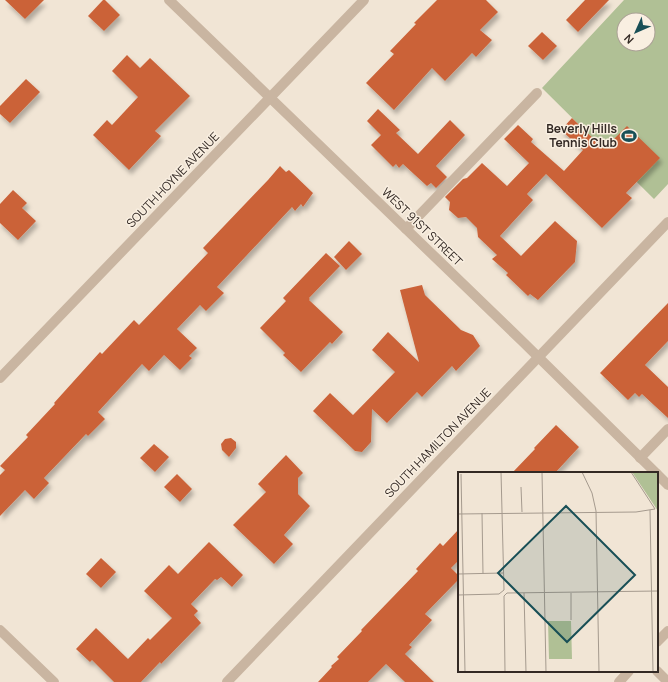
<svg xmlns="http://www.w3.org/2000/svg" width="668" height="682" font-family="Manrope,sans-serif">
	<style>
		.green { fill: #b0c095; fill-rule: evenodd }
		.building { fill: #cb6239; filter: url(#shadow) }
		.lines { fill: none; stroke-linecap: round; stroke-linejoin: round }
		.minor { stroke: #c9b5a1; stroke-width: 10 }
		.labels { text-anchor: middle; stroke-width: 3; stroke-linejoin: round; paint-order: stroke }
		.poi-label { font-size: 12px; font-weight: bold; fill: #332924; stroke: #f9efe1; text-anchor: end }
		.street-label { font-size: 12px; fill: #332924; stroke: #f9efe1 }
		.inset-road { fill: none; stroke: #a59a8e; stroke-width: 1 }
		.view { fill: #184f56; fill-opacity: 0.15; stroke: #184f56; stroke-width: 2 }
		.inset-edge { fill: none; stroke: #332924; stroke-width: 2 }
	</style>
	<defs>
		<filter id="shadow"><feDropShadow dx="2.5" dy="4.5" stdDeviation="2" flood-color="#0004"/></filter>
	</defs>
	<rect width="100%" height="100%" fill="#f1e5d5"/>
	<path class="green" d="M624,0h44v184l-14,15 -112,-111zM624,20h24v24h-24z"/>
	<g class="building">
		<path d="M5,0h39l-19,19z"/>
		<path d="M103,0h2l15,15 -16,16 -16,-15z"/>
		<path d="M437,0h49l12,12 -18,18 12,10 -16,17 -4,-4 -27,28 -13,-13 -38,42 -28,-27 28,-29 -4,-3 26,-27 -2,-1z"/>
		<path d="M585,0h24l-31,32 -12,-12z"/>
		<path d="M542,32l15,14 -14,14 -15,-14z"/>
		<path d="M127,55l13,13 10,-10 40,38 -35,35 6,5 -32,34 -36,-35 14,-15 5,5 26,-28 -26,-26z"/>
		<path d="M26,79l14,13 -30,31 -10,-9v-8z"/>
		<path d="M378,109l22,21 -4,3 22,21 32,-34 15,15 -29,31 11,11 -11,11 -5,-5 -4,3 -24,-22 -4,4 -3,-4 -3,3 -22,-22 10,-10 -14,-14z"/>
		<path d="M572,118l32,31 23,-23 33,32 -34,35 6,5 -30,30 -56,-54 -19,20 6,6 -33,36 21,20 34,-35 22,20 -2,21 -37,38 -8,-6 -2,2 -22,-21 2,-2 -16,-14 5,-4 -19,-18 -1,-9 -11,-11 -8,1 -9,-8 1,-8 -5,-5 18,-18 4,-1 15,-15 25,23 22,-23 -25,-24 14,-14 15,14 -2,3 33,29 19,-21 -22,-20z"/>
		<path d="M280,166l6,6 3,-2 24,23 -10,14 -2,-3 -6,7 -3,-4 -75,80 7,6 -18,18 -6,-6 -23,24 20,19 -8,8 3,2 -12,12 -16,-15 -15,16 -7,-7 -44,48 7,7 -17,17 -2,-2 -42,44 5,5 -15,16 -9,-9 -25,26v-41l5,-5 -5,-4 28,-29 -2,-2 29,-31 -1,-1 46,-51 2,2 32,-34 5,5 69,-72 -5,-5 65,-68z"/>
		<path d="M13,190l14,13 -5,5 14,13 -18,19 -18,-17v-19z"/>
		<path d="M349,241l13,13 -16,16 -12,-13z"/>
		<path d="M326,253l14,13 -31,32 1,1 -1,1 34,32 -11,12 -2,-2 -29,30 -18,-17 2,-2 -25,-25 26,-27 -3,-3z"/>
		<path d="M422,285l3,10 36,35 12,5 7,11 -24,25 -4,-5 -30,31 -5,-5 -30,31 -15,-14 -1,33 -9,10 -7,-1 -42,-40 17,-18 23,22 42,-43 -23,-22 16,-18 31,30 -19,-72z"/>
		<path d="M668,303v38l-23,24 23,22v31l-26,-24 -3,3 -4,-4 -7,7 -28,-27z"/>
		<path d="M556,425l23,22 -24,26h-43l23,-24 -1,-1z"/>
		<path d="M231,438l5,4v6l-7,9 -7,-7 -1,-6 4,-5z"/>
		<path d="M154,444l15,13 -14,15 -15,-14z"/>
		<path d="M286,455l17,18 -5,5v16l12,12 -26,29 9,9 -19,20 -41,-39 33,-33 -8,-8z"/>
		<path d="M177,474l15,15 -12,13 -16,-15z"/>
		<path d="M459,529v31l-8,8 8,8v3l-34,35 7,6 -23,25 3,2 -7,7 29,28h-29l-19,-18 -18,18h-50l14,-15 -1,-1 8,-7 -2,-2 25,-26 -1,-1 57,-59 -2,-2 24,-26 3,3z"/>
		<path d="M209,542l34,33 -11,12 -11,-10 -4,3 -2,-1 -24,25 7,7 -4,4 7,8 -40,41 -1,-2 -19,20h-27l-22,-22 -2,2 -14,-13 20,-21 32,31 20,-21 2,2 22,-22 -28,-27 25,-26 9,9z"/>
		<path d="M101,558l15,14 -15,16 -15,-14z"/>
	</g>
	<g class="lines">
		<g class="minor">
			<path d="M169,0l353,341 134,132"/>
			<path d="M406,229l131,-136"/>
			<path d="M0,378l364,-378"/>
			<path d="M640,458l28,-29"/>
			<path d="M657,474l11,11"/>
			<path d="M0,630l54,52"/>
			<path d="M657,642l11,-11"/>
			<path d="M657,671l11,11"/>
			<path d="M227,682l441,-460"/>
			<path d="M619,682l10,-11"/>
		</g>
	</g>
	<defs>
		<g id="stadium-bare" transform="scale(1.2)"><path d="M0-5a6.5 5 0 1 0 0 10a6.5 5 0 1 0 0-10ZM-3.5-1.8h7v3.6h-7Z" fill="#184f56" stroke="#f9efe1" stroke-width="2.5" paint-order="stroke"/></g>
	</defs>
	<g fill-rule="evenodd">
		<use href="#stadium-bare" x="629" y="136"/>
	</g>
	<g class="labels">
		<g class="poi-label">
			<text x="617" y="133">Beverly Hills<tspan x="617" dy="14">Tennis Club</tspan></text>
		</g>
		<g class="street-label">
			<text transform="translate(173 180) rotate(-46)" y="4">SOUTH HOYNE AVENUE</text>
			<text transform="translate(422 227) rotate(44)" y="4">WEST 91ST STREET</text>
			<text transform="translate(438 443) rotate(-46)" y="4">SOUTH HAMILTON AVENUE</text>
		</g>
	</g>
	<g transform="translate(458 472)">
		<rect width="200" height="200" fill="#f1e5d5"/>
		<path d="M174,0h26v39zM90,149h23l1,38h-23z" fill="#b0c095"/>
		<path class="inset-road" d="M84,0l4,200M124,0l10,21 4,18 3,161M3,2l4,198M63,15l1,25M192,38l3,162M24,41l1,61M0,42l178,-2 19,-3 -24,-37M0,102l45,-1M66,121l2,79M113,121v27M0,123l41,-1 5,-4 -3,-118M47,200l-1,-76 3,-3 151,-2"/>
		<path class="view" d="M108,34l69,69 -68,67 -69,-69z"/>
		<rect width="200" height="200" class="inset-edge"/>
	</g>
	<g transform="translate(636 32) rotate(225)"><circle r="19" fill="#f9efe1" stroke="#aaa095"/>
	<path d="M0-3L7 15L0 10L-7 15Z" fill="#184f56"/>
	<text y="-6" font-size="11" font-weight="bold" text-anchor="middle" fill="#332924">N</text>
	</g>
</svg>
